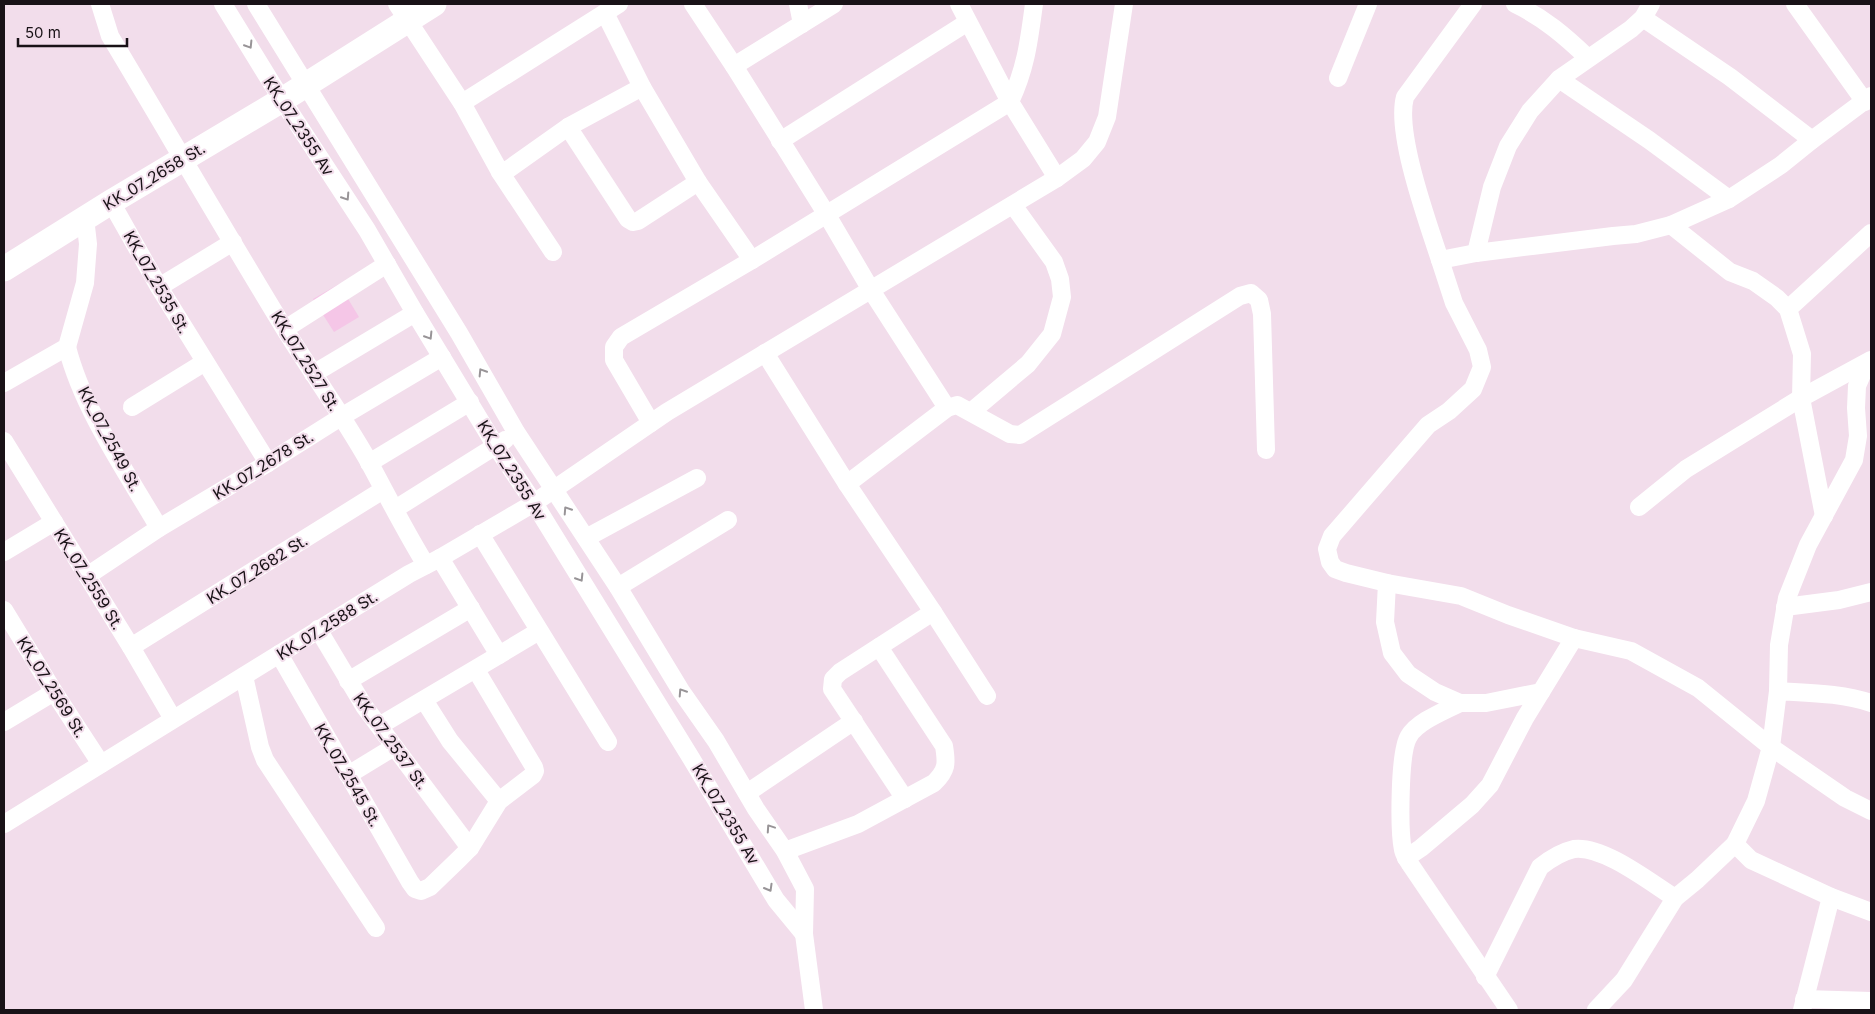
<svg xmlns="http://www.w3.org/2000/svg" width="1875" height="1014" font-family="Inter,sans-serif">
	<style>
		.green { fill: #f5c6e7 }
		.lines { fill: none; stroke-linecap: round; stroke-linejoin: round }
		.street { stroke: #fff; stroke-width: 18 }
		.secondary { stroke: #fff; stroke-width: 25 }
		.oneway { stroke: #989497 }
		.labels { text-anchor: middle; stroke-width: 4; stroke-linejoin: round; paint-order: stroke }
		.street-label { font-size: 16px; fill: #191217; stroke: #f2ddeb }
	</style>
	<rect width="100%" height="100%" fill="#f2ddeb"/>
	<path class="green" d="M339,284l20,33 -25,15 -21,-33z"/>
	<g class="lines">
		<g class="street">
			<path d="M100,4l10,32c58,97 115,195 174,292 28,45 59,88 85,134 19,35 36,69 57,103"/>
			<path d="M223,4l59,96 85,130 48,83 80,132 39,58 157,255 85,142 28,34"/>
			<path d="M256,4l203,329 57,99 102,155 63,104 35,50 40,68 29,42 20,38 -1,45 10,76"/>
			<path d="M397,4l65,99 38,69 6,-1 62,-44 74,-40"/>
			<path d="M693,4l41,62 93,149 44,75 76,118"/>
			<path d="M798,4l4,20"/>
			<path d="M959,4l51,98 47,76"/>
			<path d="M1473,4l-68,93c-10,36 23,126 35,163l36,-7 137,-17 23,-2 35,-9 58,-26 52,-34 31,-25 59,-44"/>
			<path d="M1515,4c29,14 50,32 73,54"/>
			<path d="M1795,4l70,98"/>
			<path d="M605,13l37,74 56,95 54,78"/>
			<path d="M1643,18l87,59 82,63"/>
			<path d="M734,66l100,-62"/>
			<path d="M1338,78l30,-74"/>
			<path d="M1559,79l90,61 80,59"/>
			<path d="M462,103l157,-99"/>
			<path d="M568,127l60,92 5,3 5,-1 60,-39"/>
			<path d="M780,141l188,-119"/>
			<path d="M500,172l53,80"/>
			<path d="M111,202l48,85 109,176"/>
			<path d="M1671,225l59,47 23,9 24,17 11,11"/>
			<path d="M1476,253l16,-66 16,-41 22,-35 29,-32 72,-50 12,-11 8,-14"/>
			<path d="M1440,260l14,43 24,47 4,17 -9,22 -24,22 -21,14 -96,111 -5,13 3,13 5,7 11,4 41,10 74,13 47,19 66,23 57,13 67,37 73,59 74,51 26,13"/>
			<path d="M159,287l74,-45"/>
			<path d="M285,329l102,-65"/>
			<path d="M67,347c16,63 59,124 92,181"/>
			<path d="M765,353l82,131 86,128 54,84"/>
			<path d="M313,374l102,-61"/>
			<path d="M4,383l63,-36 18,-64 3,-39 -3,-26"/>
			<path d="M132,407l73,-45"/>
			<path d="M971,412l57,-48 24,-30 10,-37 -2,-18 -6,-17 -41,-57"/>
			<path d="M651,423l-37,-63v-13l7,-10 131,-77 258,-158c16,-34 19,-61 24,-98"/>
			<path d="M4,441l127,206 42,72"/>
			<path d="M369,463l101,-61"/>
			<path d="M847,484l100,-76 10,-3 53,29 10,1 220,-139 11,-3 8,7 3,14 4,136"/>
			<path d="M1639,507l47,-38 115,-71 70,-38"/>
			<path d="M395,509l110,-69"/>
			<path d="M1824,516l-23,-118 1,-44 -14,-45 83,-76"/>
			<path d="M480,534l128,208"/>
			<path d="M586,538l111,-60"/>
			<path d="M4,552l50,-30"/>
			<path d="M87,576l72,-48 109,-65 73,-46 101,-60"/>
			<path d="M1387,583l-2,39 7,31 16,21 27,18 25,11h26l55,-11"/>
			<path d="M618,587l110,-67"/>
			<path d="M1785,607l54,-7 32,-8"/>
			<path d="M4,610l50,82 47,72"/>
			<path d="M318,629l46,77 106,142"/>
			<path d="M131,647l252,-157"/>
			<path d="M279,654l131,228 5,7 6,2 9,-4 29,-28 11,-11 29,-47 34,-26 2,-4 -1,-4 -58,-97"/>
			<path d="M499,655l40,-24"/>
			<path d="M244,676l16,71 5,13 111,168"/>
			<path d="M348,681l123,-73"/>
			<path d="M1778,691l1,-46 8,-47 21,-53 46,-85 4,-24 -2,-28 1,-22 10,-23"/>
			<path d="M424,700l26,41 49,60"/>
			<path d="M1460,703c-15,8 -42,18 -51,33 -10,15 -10,95 -6,114 1,5 4,9 7,14l99,146"/>
			<path d="M1871,703c-29,-10 -62,-10 -93,-12l-7,56 -15,54 -21,43 16,16 80,37 40,15"/>
			<path d="M4,722l50,-30"/>
			<path d="M379,726l120,-71 -59,-97"/>
			<path d="M348,775l46,-28"/>
			<path d="M747,793l107,-72"/>
			<path d="M905,799l-73,-110 1,-10 7,-7 93,-60"/>
			<path d="M4,824l405,-250 31,-16 94,-55 133,-91 390,-234 26,-19 14,-17 10,-25 17,-113"/>
			<path d="M785,851l73,-27 76,-41c13,-13 13,-19 10,-37l-65,-99"/>
			<path d="M1406,858l15,-10 51,-43 18,-20 35,-67 49,-80"/>
			<path d="M1485,977l55,-110c10,-8 21,-15 34,-18 29,-4 77,34 101,49"/>
			<path d="M1804,999l67,2"/>
			<path d="M1596,1010l28,-30 51,-82 22,-18 38,-36"/>
			<path d="M1802,1010l29,-113"/>
		</g>
		<path class="secondary" d="M4,269l107,-67 171,-102 152,-96"/>
	</g>
	<defs><path id="oneway-chevron" d="M-2-3.5L2.5 0L-2 3.5" fill="none" stroke-width="1.6" stroke-linecap="round" stroke-linejoin="round" transform="scale(1.25)"/></defs>
	<g class="oneway">
		<use href="#oneway-chevron" transform="translate(249 45) rotate(58)"/>
		<use href="#oneway-chevron" transform="translate(346 197) rotate(57)"/>
		<use href="#oneway-chevron" transform="translate(429 336) rotate(58)"/>
		<use href="#oneway-chevron" transform="translate(482 372) rotate(-122)"/>
		<use href="#oneway-chevron" transform="translate(567 510) rotate(-123)"/>
		<use href="#oneway-chevron" transform="translate(580 578) rotate(58)"/>
		<use href="#oneway-chevron" transform="translate(682 692) rotate(-123)"/>
		<use href="#oneway-chevron" transform="translate(770 828) rotate(-124)"/>
		<use href="#oneway-chevron" transform="translate(769 888) rotate(60)"/>
	</g>
	<g class="labels">
		<g class="street-label">
			<text transform="translate(299 126) rotate(57)" y="6">KK_07_2355 Av</text>
			<text transform="translate(154 176) rotate(-31)" y="6">KK_07_2658 St.</text>
			<text transform="translate(157 282) rotate(60)" y="6">KK_07_2535 St.</text>
			<text transform="translate(306 361) rotate(58)" y="6">KK_07_2527 St.</text>
			<text transform="translate(110 439) rotate(62)" y="6">KK_07_2549 St.</text>
			<text transform="translate(263 465) rotate(-32)" y="6">KK_07_2678 St.</text>
			<text transform="translate(512 470) rotate(58)" y="6">KK_07_2355 Av</text>
			<text transform="translate(257 569) rotate(-32)" y="6">KK_07_2682 St.</text>
			<text transform="translate(89 579) rotate(58)" y="6">KK_07_2559 St.</text>
			<text transform="translate(327 625) rotate(-32)" y="6">KK_07_2588 St.</text>
			<text transform="translate(52 687) rotate(58)" y="6">KK_07_2569 St.</text>
			<text transform="translate(391 741) rotate(54)" y="6">KK_07_2537 St.</text>
			<text transform="translate(348 775) rotate(60)" y="6">KK_07_2545 St.</text>
			<text transform="translate(726 814) rotate(59)" y="6">KK_07_2355 Av</text>
		</g>
	</g>
	<rect width="1875" height="1014" fill="none" stroke="#191217" stroke-width="10"/>
	<path d="M18 38v8h109v-8" fill="none" stroke="#191217" stroke-width="2.5"/>
	<text x="25" y="38" font-size="15" fill="#191217" stroke="#f2ddeb" stroke-width="4" paint-order="stroke">50 m</text>
</svg>
